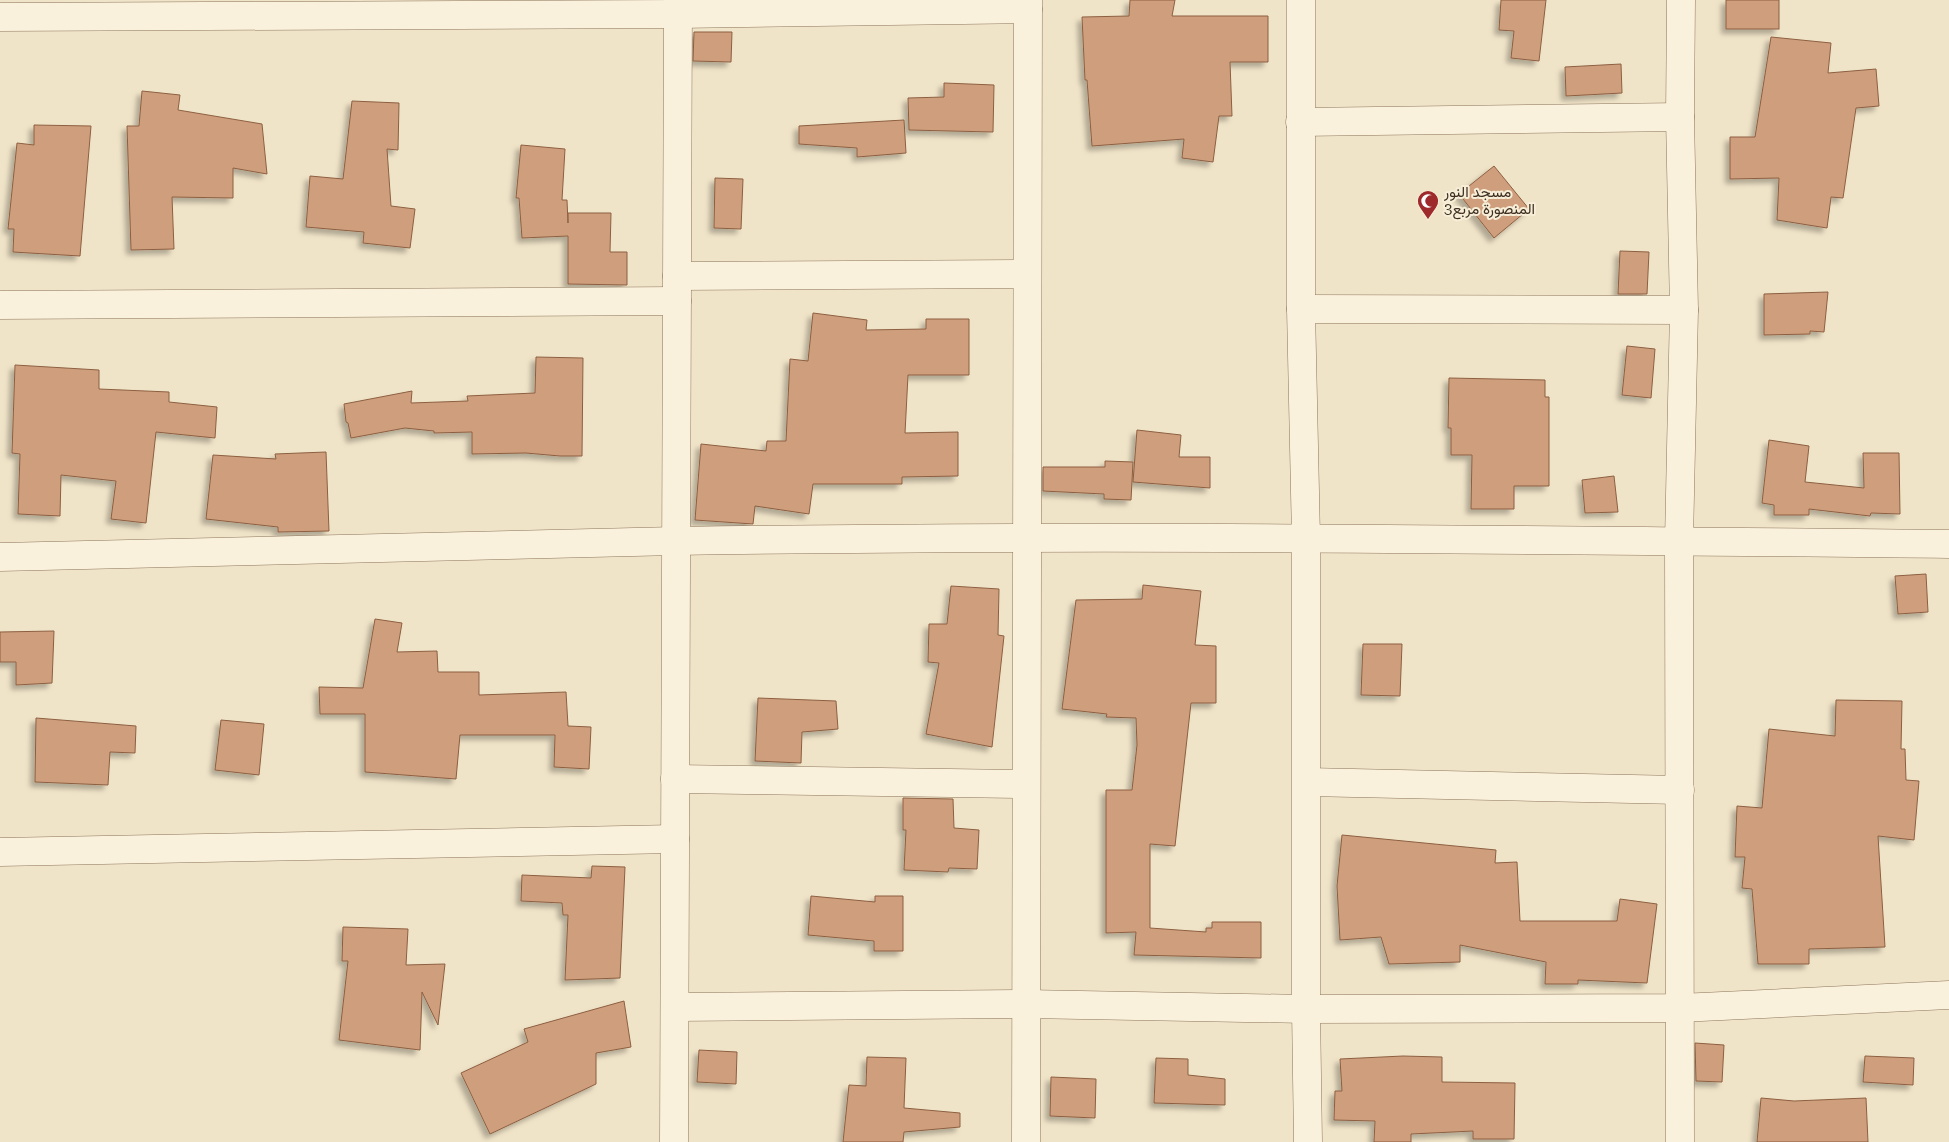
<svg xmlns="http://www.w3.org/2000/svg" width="1949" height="1142" font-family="'Roboto Serif',Vazirmatn,serif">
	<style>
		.building { fill: #cf9f7d; stroke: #8d5f41; filter: url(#shadow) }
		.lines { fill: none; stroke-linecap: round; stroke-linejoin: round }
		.minor-casing { stroke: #8d765c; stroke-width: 29 }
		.minor { stroke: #faf1dc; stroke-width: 28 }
		.labels { text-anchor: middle; stroke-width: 4; stroke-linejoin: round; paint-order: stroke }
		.poi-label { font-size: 15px; fill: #3d2e20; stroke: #f7eed8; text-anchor: start }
	</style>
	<defs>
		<filter id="shadow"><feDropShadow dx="-4.5" dy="4.5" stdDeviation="2.5" flood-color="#0004"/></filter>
	</defs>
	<rect width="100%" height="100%" fill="#f0e4c8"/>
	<g class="building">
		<path d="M1130,0h45l-3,16h96v46h-38l2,54h-13l-6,46 -31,-4 2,-19 -92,7 -5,-66h-2l-3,-63 47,-1z"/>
		<path d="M1501,0h45l-7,61 -28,-3 3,-27 -15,-1z"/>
		<rect x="1726" y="0" width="53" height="29"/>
		<path d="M694,32h38l-1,30 -38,-1z"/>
		<path d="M1771,37l60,6 -3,30 48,-4 3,37 -23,2 -13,90 -12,-1 -4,31 -50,-8 2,-42 -49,1v-42h25z"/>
		<path d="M1621,64l1,29 -56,3 -1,-29z"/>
		<path d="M944,83l50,2 -1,47 -84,-2 -1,-32 36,-1z"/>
		<path d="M142,91l38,4 -2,15 84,14 5,50 -34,-6v30l-61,-1 2,52 -43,1 -4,-124h12z"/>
		<path d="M352,101l47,2 -1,47 -11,-1 4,57 24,3 -5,39 -47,-5 1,-11 -58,-5 4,-51 33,3z"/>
		<path d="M904,120l2,33 -49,4v-9l-58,-4v-18z"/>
		<path d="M34,125l57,1 -11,130 -67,-4 1,-23h-6l9,-86 17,2z"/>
		<path d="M521,145l44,4 -3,51h5l1,23v-10h43l-1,39h17v33l-59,-1v-48l-46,2 -3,-40h-3z"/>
		<path d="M1494,166l35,43 -35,29 -35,-44z"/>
		<path d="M715,178l28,1 -2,50 -27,-1z"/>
		<path d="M1620,251l29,1 -2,42h-29z"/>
		<path d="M1828,292l-4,40 -14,-1v3l-46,1v-41z"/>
		<path d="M813,313l54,7 -1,10 60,-1v-10h43v56h-61l-3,58 53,-1v44l-56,1v7h-89l-4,30 -54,-8 -2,18 -58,-4 6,-76 65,7 1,-10h19l4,-82 18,2z"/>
		<path d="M1627,346l28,3 -4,49 -29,-3z"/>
		<path d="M536,357l47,1 -1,98h-22l-34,-3 -54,1v-22l-38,1v-2l-29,-3 -54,10 -3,-15 -2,-1 -2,-18 68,-13 -1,12 57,-2 -1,-5 68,-3z"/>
		<path d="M15,365l84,5v19l70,3v10l48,5 -2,31 -59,-6 -10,91 -35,-4 5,-38 -55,-6 -1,41 -42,-2 2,-60 -8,-1z"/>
		<path d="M1449,378l96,2v17h4v89h-35v23h-43l1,-54h-21v-27h-3z"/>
		<path d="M1137,430l44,5 -2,22h31v31l-77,-6z"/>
		<path d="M1769,440l40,6 -4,36 59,6 -1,-35h36l1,61 -29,-1 -1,3 -61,-7v6h-35v-10l-12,-2z"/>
		<path d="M326,452l3,79 -51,1v-5l-72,-8 7,-64 63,4 -1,-5z"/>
		<path d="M1105,461l28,1 -2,38 -27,-1v-5l-61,-3v-24h62z"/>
		<path d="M1614,476l4,36 -33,1 -3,-33z"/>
		<path d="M1926,574l2,38 -30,2 -3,-38z"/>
		<path d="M1143,585l58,6 -6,54 21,1v57h-25l-16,143 -25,-2v84l56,4v-4h6v-6h49v36l-127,-3 2,-23 -30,1v-143h26l5,-45 -1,-27 -30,-1 1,-3 -45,-5 14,-109 66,-1z"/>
		<path d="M951,586l48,3 -1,46 6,1 -12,111 -66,-13 13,-71 -11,-1 1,-38h18z"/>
		<path d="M375,619l27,4 -5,29 40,-1 1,21h41v23l87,-3 2,34 23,1 -2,42 -35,-2 1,-32h-95l-4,44 -91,-7v-58h-45l-1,-27 44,1z"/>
		<path d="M54,631l-2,52 -36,2v-23h-16v-30z"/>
		<path d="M1363,644h39l-2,52 -39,-1z"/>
		<path d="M758,698l78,3 2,28 -36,3 -1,31 -46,-2z"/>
		<path d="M1836,700l66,1 -1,48h4l1,31 13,1 -5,59 -36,-4 7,111 -76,2v15h-51l-6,-75 -10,-1 3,-31h-10l2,-51 25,2 7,-79 66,7z"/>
		<path d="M36,718l100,8 -1,27 -25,-1 -2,33 -73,-3z"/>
		<path d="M221,720l43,4 -5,51 -44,-5z"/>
		<path d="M903,798l50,1 1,29 25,2 -2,39 -28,-1 -1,4 -44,-2 2,-40h-3z"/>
		<path d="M1342,835l154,15 -1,13 22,-1 3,59h97l3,-22 37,5 -10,79 -69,-3v4h-33l1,-22 -86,-17v17l-71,2 -8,-27 -41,3 -3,-54z"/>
		<path d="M592,866l33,1 -5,111 -55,2 3,-65h-5l-1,-12 -41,-2 1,-26 69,3z"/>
		<path d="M811,896l64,6v-6h28v55h-29v-10l-66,-6z"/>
		<path d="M343,927l65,2 -2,36 39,-1 -7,61 -16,-33 -2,58 -81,-10 9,-79h-6z"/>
		<path d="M624,1001l7,46 -35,6v31l-106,50 -29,-61 67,-31 -4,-13z"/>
		<path d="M1695,1043l29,2 -2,37 -26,-1z"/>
		<path d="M699,1050l38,2 -1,32 -39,-2z"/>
		<path d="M1403,1056l39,1v25l73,1 -1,56h-41v-8l-62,3v8h-37l1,-21 -41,-1 1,-29h7l-2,-32z"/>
		<path d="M1865,1056l49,2 -1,27 -50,-3z"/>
		<path d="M867,1057l39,1 -2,50 56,5v14l-56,5 -1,10h-60l6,-57 17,1z"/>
		<path d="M1156,1058l32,1v16l37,4v26l-71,-2z"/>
		<path d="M1051,1077l45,2 -1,39 -45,-2z"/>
		<path d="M1761,1098l33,3 72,-3 2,44h-111z"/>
	</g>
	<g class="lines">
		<g class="minor-casing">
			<g id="minor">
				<path d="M1301,0v309l5,229v471l2,133"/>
				<path d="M0,17l678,-3 350,-5"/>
				<path d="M1300,122l380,-5"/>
				<path d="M677,276l350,-2"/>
				<path d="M0,305l677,-4"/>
				<path d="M1301,309l383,1"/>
				<path d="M0,557c225,-6 450,-12 676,-16 424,-7 849,-1 1273,3"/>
				<path d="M675,779l351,5"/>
				<path d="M1307,782l373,8"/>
				<path d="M0,852l675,-13"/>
				<path d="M675,1007l351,-3 280,5 374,-1 269,-13"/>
				<path d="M674,1142l4,-1142"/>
				<path d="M1026,1142l2,-1142"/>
				<path d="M1680,1142l-1,-601 5,-231 -4,-193 1,-117"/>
			</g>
		</g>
		<use href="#minor" class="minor"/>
	</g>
	<defs>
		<g id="mosque-pin" transform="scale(1.125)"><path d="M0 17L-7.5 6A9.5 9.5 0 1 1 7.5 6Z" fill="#9e2a2b" stroke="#f7eed8"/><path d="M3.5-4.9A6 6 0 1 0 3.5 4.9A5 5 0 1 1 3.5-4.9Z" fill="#fff"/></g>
	</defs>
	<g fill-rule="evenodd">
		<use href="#mosque-pin" x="1428" y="201"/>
	</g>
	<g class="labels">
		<g class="poi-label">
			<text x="1444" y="197">مسجد النور<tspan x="1444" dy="17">المنصورة مربع3</tspan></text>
		</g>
	</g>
</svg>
